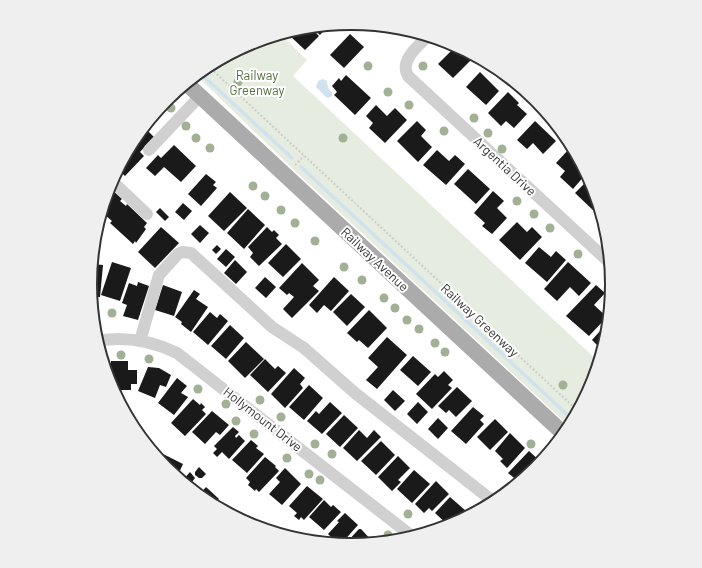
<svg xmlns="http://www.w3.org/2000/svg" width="702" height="568" font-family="Barlow,sans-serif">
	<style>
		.green { fill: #e6ecdf }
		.water { fill: #cfe2ee }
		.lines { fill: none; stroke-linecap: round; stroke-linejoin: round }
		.stream { stroke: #cfe2ee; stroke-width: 3.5 }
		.building { fill: #1a1a1a }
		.path { stroke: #cdcdcd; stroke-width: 2; stroke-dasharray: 2 2; stroke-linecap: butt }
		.minor { stroke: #d0d0d0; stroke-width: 12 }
		.major { stroke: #ababab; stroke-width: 16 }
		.tree { fill: #a2b095 }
		.labels { text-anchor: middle; stroke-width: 4; stroke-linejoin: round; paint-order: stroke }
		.park-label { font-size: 13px; fill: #56703f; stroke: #fff }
		.street-label { font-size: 13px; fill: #333; stroke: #fff }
		.rim { fill: none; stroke: #333; stroke-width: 2 }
	</style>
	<rect width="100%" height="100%" fill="#fff"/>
	<path class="green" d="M280,34l27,26 -14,16 306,286 -7,22 -23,42 -277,-258 -96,-93c24,-19 54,-32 84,-41z"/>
	<path class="water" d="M323,79l4,2 1,7 4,5v3l-4,2 -2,-1 -10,-10 2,-6z"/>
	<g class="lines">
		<g class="stream">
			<path d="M199,72l93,86"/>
			<path d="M301,167l272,253"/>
		</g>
	</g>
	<g class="building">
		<path d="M329,25l-9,10 -9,-8 14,-1z"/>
		<path d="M368,25l14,1 -6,6z"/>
		<path d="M310,27l9,9 -14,14 -15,-14 3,-6z"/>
		<path d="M350,34l14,13 -20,21 -14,-13z"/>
		<path d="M456,46l9,4 8,8 -20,20 -15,-14z"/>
		<path d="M480,72l19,19 -13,14 -20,-18z"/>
		<path d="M346,75l25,23 -16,17 -21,-20 3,-3 -5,-6 7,-8 2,3z"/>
		<path d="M508,92l11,11 -2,2 10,9 -13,14 -8,-7 -5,5 -13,-13z"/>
		<path d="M376,105l11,11 8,-8 12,12 -22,23 -16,-15 4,-5 -7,-7z"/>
		<path d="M417,121l9,9 -5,6 11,11 -14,15 -21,-21z"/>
		<path d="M535,121l21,20 -13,13 -10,-11 -6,6 -10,-9z"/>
		<path d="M144,127l10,10 -14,15 4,4 -19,20 -7,-7 16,-30z"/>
		<path d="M174,145l22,21 -15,16 -17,-15 -9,9 -9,-8 12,-13 3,3z"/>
		<path d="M569,149l8,8 9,17 -13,15 -13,-12 5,-6 -9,-8z"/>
		<path d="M437,150l12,11 6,-6 10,9 -19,21 -23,-20z"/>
		<path d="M468,169l22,20 -14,15 -22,-20z"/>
		<path d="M206,174l10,8 -3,3 4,3 -16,18 -13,-12z"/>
		<path d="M589,179l3,5 8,25 -4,4 -21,-20z"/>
		<path d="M109,187l13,12 -2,2 6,5 1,-2 20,19 -3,4 2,2 -10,14 -1,-2 -2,3 -23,-21 2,-2 -7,-6 -1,2 -3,-3z"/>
		<path d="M493,191l11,10 -7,7 10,10 -15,16 -10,-8 3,-3 -11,-10z"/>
		<path d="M230,192l17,16 -23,23 -16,-15z"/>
		<path d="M183,203l9,8 -8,9 -9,-8z"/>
		<path d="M160,208l9,9 -4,4 -9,-9z"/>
		<path d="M248,209l17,16 -21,24 -17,-16z"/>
		<path d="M517,222l10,10 5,-5 10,10 -22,23 -21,-20z"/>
		<path d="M200,225l9,8 -9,10 -9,-9z"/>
		<path d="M161,227l18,16 -24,25 -17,-16z"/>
		<path d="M267,227l5,5 2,-2 5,5 -3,3 6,6 -23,22 -9,-9 3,-4 -5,-6z"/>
		<path d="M286,244l15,15 -18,18 -15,-14z"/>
		<path d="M217,245l4,4 -5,5 -4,-4z"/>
		<path d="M539,247l12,10 5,-6 10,9 -19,22 -22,-19z"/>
		<path d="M226,249l9,8 -9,10 -9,-8z"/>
		<path d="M235,260l12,12 -11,12 -12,-11z"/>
		<path d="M112,262l19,6 -11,33 -19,-6z"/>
		<path d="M568,262l23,21 -12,13 -9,-9 -13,14 -13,-12z"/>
		<path d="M302,263l17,17 -6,6 6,5 -27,27 -9,-9 11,-12 -5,-4 -2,2 -8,-7z"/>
		<path d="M92,264l11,1 -3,32h-9l-1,-13z"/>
		<path d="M265,277l11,10 -10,11 -11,-10z"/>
		<path d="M334,277l15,14 -18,20 -7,-6 -7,8 -8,-8z"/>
		<path d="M138,282l11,4 -11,34 -15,-4 4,-11 -5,-2 7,-20 8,3z"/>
		<path d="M163,285l19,7 -8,24 -19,-6z"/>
		<path d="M596,285l9,8 -11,12 13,12 -18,19 -23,-20z"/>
		<path d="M194,290l6,4 -4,5 12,8 -17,25 -10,-8 1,-2 -7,-5z"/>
		<path d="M351,294l14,13 -18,19 -14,-14z"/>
		<path d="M369,310l18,18 -19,20 -9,-8 -2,2 -10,-9z"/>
		<path d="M210,312l7,6 3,-4 8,7 -20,24 -15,-13z"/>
		<path d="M608,322l-1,13 -5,15 -10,-10z"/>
		<path d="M230,325l14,13 -18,21 -15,-13z"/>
		<path d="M387,337l20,18 -30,34 -11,-9 12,-13 -10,-9z"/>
		<path d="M246,342l18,17 -19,19 -17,-17z"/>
		<path d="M413,356l18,16 -13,14 -18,-16z"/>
		<path d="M265,359l10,10 3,-3 8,7 -18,19 -18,-17z"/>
		<path d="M111,361h17v9h9v14h-6v6h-18v-14h-3z"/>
		<path d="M148,367l11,1 12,7 -5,12 -6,-2 -5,13 -17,-7z"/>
		<path d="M294,368l11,10 -5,6 3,4 -18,20 -14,-14z"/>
		<path d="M444,371l9,9 -5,5 4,3 -20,21 -16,-15 19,-20 3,3z"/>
		<path d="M177,378l10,8 -6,7 7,4 -14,18 -16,-12z"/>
		<path d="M309,385l14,13 -19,22 -15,-13z"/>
		<path d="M457,387l15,14 -16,16 -7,-7 -3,3 -8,-7z"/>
		<path d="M393,390l12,11 -10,10 -11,-11z"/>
		<path d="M193,399l7,6 1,-2 4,4 -3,3 4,4 -21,22 -14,-13z"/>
		<path d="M330,402l12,11 -20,21 -15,-13 9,-10 3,3z"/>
		<path d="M418,402l10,10 -11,12 -10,-10z"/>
		<path d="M473,407l11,9 -4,4 4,4 -18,20 -15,-13z"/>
		<path d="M212,411l17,14 -9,10 -4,-3 -11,12 -13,-12z"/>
		<path d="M344,415l14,13 -18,19 -14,-13z"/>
		<path d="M438,418l10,10 -10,11 -10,-10z"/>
		<path d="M495,419l13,13 -18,18 -13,-13z"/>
		<path d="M233,427l6,5 -4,4 1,2 3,-3 6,6 -16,18 -7,-7 -5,5 -4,-4 4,-4 -3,-3z"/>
		<path d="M359,430l8,8 7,-8 7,7 -24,24 -14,-13z"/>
		<path d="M510,433l15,15 -18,20 -7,-7 3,-2 -8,-8z"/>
		<path d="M251,440l7,6 -2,2 8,6 -17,19 -15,-13z"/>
		<path d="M381,441l14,14 -19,20 -15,-14z"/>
		<path d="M529,451l12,11 -6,7 -16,13 -11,-9z"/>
		<path d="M161,453l22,11 -6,13 -11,-9 -8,-10z"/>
		<path d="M398,456l12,12 -12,12 3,2 -9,9 -14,-14z"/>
		<path d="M265,457l11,9 -1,1 4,4 -20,21 -3,-3 -1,2 -7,-6 2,-3 -4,-4z"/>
		<path d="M199,467l7,7 -4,4h-3l-4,-3v-3z"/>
		<path d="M285,468l16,16 -19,21 -13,-11 11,-12 -4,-4z"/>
		<path d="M414,470l16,14 -18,19 -15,-14z"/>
		<path d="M190,472l5,6 -3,4 8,7 -3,4 -15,-12z"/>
		<path d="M436,481l13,13 -17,17 -3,-3 -5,5 -9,-9z"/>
		<path d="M307,486l16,13 -19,21 -3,-3 -2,3 -5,-4 3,-3 -8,-7z"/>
		<path d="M206,487l13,12 -5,6 -15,-10z"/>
		<path d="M450,497l16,14 -12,12 -5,3 -14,-13z"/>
		<path d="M324,500l7,7 2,-2 8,7 -17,18 -15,-13z"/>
		<path d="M222,504l14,13 -17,-9z"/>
		<path d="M345,513l13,12 -17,19h-3l-10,-10 11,-12 -2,-1z"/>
		<path d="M245,515l14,12 -18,-7z"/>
		<path d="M359,529h2l13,14 -29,1z"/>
	</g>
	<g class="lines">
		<g class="path">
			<path d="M208,66l370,345"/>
			<path d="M295,165l9,-9"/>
		</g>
		<g class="minor">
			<path d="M428,36c-10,10 -29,25 -20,40l202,187"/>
			<path d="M149,150l51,-54"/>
			<path d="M112,181l35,33"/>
			<path d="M97,341c28,-5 55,0 80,12l236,184"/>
			<path d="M140,341l19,-66 19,-21 4,-2 9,1 81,74 32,21 51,45 139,109"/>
		</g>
		<path class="major" d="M186,83l378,351"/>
	</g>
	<g class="tree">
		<circle cx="368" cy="66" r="4.5"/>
		<circle cx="423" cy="66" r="4.5"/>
		<circle cx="238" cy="82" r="4.5"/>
		<circle cx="388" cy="92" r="4.5"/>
		<circle cx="409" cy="105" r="4.5"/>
		<circle cx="171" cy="108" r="4.5"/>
		<circle cx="474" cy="118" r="4.5"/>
		<circle cx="186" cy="126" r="4.5"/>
		<circle cx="444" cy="131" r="4.5"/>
		<circle cx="488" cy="133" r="4.5"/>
		<circle cx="196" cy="138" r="4.5"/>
		<circle cx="343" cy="138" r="4.5"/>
		<circle cx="210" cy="148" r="4.5"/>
		<circle cx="502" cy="149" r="4.5"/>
		<circle cx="253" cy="186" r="4.5"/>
		<circle cx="265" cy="196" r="4.5"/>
		<circle cx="517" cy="201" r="4.5"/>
		<circle cx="281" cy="210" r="4.5"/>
		<circle cx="534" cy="214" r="4.5"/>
		<circle cx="295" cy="223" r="4.5"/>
		<circle cx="550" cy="228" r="4.5"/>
		<circle cx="315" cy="241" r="4.5"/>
		<circle cx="578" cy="254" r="4.5"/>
		<circle cx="344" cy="267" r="4.5"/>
		<circle cx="362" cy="280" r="4.5"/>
		<circle cx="384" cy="298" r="4.5"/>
		<circle cx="395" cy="308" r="4.5"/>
		<circle cx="112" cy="313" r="4.5"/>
		<circle cx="407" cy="320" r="4.5"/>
		<circle cx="419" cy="329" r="4.5"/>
		<circle cx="435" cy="343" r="4.5"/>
		<circle cx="445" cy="352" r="4.5"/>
		<circle cx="121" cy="355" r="4.5"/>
		<circle cx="149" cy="359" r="4.5"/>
		<circle cx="563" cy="385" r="4.5"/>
		<circle cx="198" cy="389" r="4.5"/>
		<circle cx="260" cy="400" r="4.5"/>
		<circle cx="226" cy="404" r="4.5"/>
		<circle cx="281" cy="417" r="4.5"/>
		<circle cx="236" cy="421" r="4.5"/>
		<circle cx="254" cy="434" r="4.5"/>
		<circle cx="315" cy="444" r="4.5"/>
		<circle cx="531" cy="444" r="4.5"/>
		<circle cx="332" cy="454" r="4.5"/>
		<circle cx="287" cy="458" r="4.5"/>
		<circle cx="309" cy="474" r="4.5"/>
		<circle cx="320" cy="480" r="4.5"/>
		<circle cx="408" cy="514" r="4.5"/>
		<circle cx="388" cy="535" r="4.5"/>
	</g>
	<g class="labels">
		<g class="park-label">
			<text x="257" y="80">Railway<tspan x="257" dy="15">Greenway</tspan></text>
		</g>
		<g class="street-label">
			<text transform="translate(505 166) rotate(43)" y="5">Argentia Drive</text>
			<text transform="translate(375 259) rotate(43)" y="5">Railway Avenue</text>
			<text transform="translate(480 320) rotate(43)" y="5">Railway Greenway</text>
			<text transform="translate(263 419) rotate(38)" y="5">Hollymount Drive</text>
		</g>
	</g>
	<path d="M0 0H702V568H0ZM97 284a254 254 0 1 1 508 0a254 254 0 1 1-508 0Z" fill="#efefef" fill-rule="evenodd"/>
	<path class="rim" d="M97 284a254 254 0 1 1 508 0a254 254 0 1 1-508 0Z"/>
</svg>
